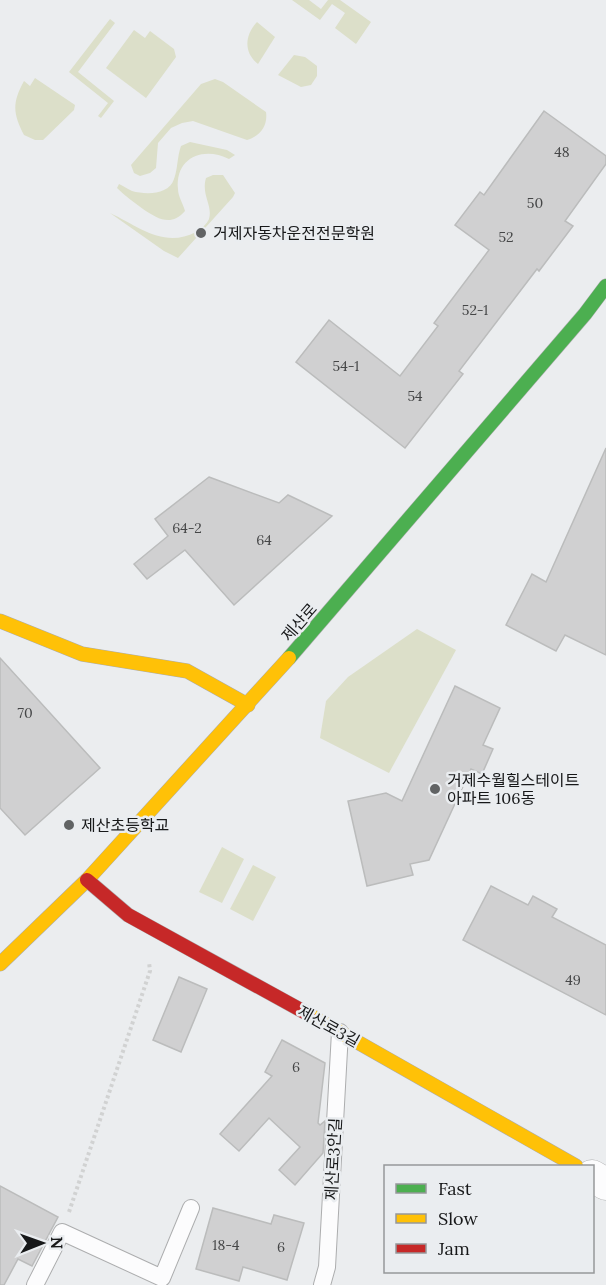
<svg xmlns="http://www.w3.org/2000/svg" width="606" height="1285" font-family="Lora,'Noto Sans KR',serif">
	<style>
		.green { fill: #dcdfc9 }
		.building { fill: #d0d0d1; stroke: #bbbcbc; stroke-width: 1.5 }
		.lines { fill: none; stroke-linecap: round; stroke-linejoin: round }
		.lane-casing { stroke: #acadae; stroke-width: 18 }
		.street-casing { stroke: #acadae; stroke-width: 33 }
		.fast-casing { stroke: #acadae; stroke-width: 15 }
		.slow-casing { stroke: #acadae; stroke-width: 15 }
		.jam-casing { stroke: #acadae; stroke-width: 15 }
		.path { stroke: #d1d2d2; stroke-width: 4; stroke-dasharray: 3 3; stroke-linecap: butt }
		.lane { stroke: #fcfcfd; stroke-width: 16 }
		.street { stroke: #fcfcfd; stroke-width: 32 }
		.fast { stroke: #4caf50; stroke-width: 14 }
		.slow { stroke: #ffc107; stroke-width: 14 }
		.jam { stroke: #c62828; stroke-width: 14 }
		.poi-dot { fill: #616364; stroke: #eaedf0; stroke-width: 2 }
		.labels { text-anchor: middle; stroke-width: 5; stroke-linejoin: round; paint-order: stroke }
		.number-label { font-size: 14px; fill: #454647 }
		.poi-label { font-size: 16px; fill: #171819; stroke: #eaedf0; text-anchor: start }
		.street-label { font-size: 16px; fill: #171819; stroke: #eaedf0 }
	</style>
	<rect width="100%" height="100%" fill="#ebedef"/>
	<g class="green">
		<path d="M292,0h17l12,9 7,-9h12l31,22 -15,22 -21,-16 10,-15 -13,-9 -12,16z"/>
		<path d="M110,19l5,4 -37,49 36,29 -13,17 -3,-2 10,-13 -39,-31z"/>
		<path d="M257,22l18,15 -17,27c-15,-12 -13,-29 -1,-42z"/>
		<path d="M134,30l11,8 5,-7 24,18 2,8 -30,41 -40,-30z"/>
		<path d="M294,55l11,2 12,9v10l-6,9 -10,2 -23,-12z"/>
		<path d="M35,78l40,27 -1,5 -31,30h-8l-11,-5c-11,-22 -12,-32 0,-54l6,5z"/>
		<path d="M215,79l8,3 43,30c2,14 -6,24 -19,28l-54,-19 -11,2 -11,5 -13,15 -2,25 -6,5 -10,3 -6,-3 -3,-8 70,-81z"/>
		<path d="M190,142l37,8 8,5 -6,4c-25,-13 -54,-2 -51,30 0,7 5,15 7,22 -14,16 -27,8 -42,-2 -9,-7 -18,-13 -26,-21l2,-4c5,2 8,5 13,7 14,4 37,4 42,-12 4,-11 3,-22 7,-33z"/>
		<path d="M213,175h10l12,18 -2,4 -55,61 -14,-7 -54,-38c28,13 54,36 86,19 5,-3 11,-8 13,-13 4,-14 -8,-24 -3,-41z"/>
		<path d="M417,629l39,21 -67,123 -69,-35 6,-37 22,-24z"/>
		<path d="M222,847l22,12 -22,44 -23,-11z"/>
		<path d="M253,865l23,12 -23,44 -23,-12z"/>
	</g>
	<g class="building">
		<path d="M544,111l62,45v8l-41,57 8,5 -34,45 -2,-2 -78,102 4,3 -58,74 -109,-86 33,-42 71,56 38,-50 -4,-3 55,-73 -34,-25 25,-33 4,3z"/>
		<path d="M606,448v207l-41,-20 -9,16 -50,-26 26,-51 14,8z"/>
		<path d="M209,477l70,26 9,-8 44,21 -98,89 -49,-55 -38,29 -13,-15 34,-28 -13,-17z"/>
		<path d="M0,658l100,110 -75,67 -25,-27z"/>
		<path d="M455,686l45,22 -17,37 10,4 -11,25 -11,-5 -42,91 -19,4 3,11 -46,11 -19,-85 38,-8 16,8z"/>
		<path d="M491,886l37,19 5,-9 24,13 -5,8 54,28v70l-143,-75z"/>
		<path d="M179,977l28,12 -26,63 -28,-12z"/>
		<path d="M282,1040l43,23 -7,60 2,2 5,-4 -2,32 -28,32 -16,-15 21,-23 -31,-29 -30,33 -19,-17 52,-58 -7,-4z"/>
		<path d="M0,1186l58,31 -26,49 -14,-7 -14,26h-4z"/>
		<path d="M213,1208l58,16 3,-9 30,8 -17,57 -44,-13 -4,14 -43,-12z"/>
	</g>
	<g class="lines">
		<g class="lane-casing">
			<g id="lane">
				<path d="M35,1285l27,-53 100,46 29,-70"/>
				<path d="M322,1285l5,-18 13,-235"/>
			</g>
		</g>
		<g class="street-casing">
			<path id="street" d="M592,1176l14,8"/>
		</g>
		<g class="fast-casing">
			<path id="fast" d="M289,658l296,-344 21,-28"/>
		</g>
		<g class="slow-casing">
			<g id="slow">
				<path d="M0,621l82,33 105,17 61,34"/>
				<path d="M0,964l87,-84 202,-222"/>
				<path d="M308,1014l268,152"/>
			</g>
		</g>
		<g class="jam-casing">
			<path id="jam" d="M87,880l41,35 180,99"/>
		</g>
		<path class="path" d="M69,1212l81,-241 -1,-9"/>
		<use href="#lane" class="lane"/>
		<use href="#street" class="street"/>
		<use href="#fast" class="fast"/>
		<use href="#slow" class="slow"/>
		<use href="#jam" class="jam"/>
	</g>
	<g class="poi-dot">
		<circle cx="201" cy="233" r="6"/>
		<circle cx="435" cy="789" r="6"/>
		<circle cx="69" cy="825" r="6"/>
	</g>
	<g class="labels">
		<g class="number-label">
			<text x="562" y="157">48</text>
			<text x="535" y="208">50</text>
			<text x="506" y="242">52</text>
			<text x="475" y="315">52-1</text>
			<text x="346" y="371">54-1</text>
			<text x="415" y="401">54</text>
			<text x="187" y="533">64-2</text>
			<text x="264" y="545">64</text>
			<text x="25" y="718">70</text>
			<text x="573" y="985">49</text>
			<text x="296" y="1072">6</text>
			<text x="226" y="1250">18-4</text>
			<text x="281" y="1252">6</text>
		</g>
		<g class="poi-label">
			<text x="213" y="239">거제자동차운전전문학원</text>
			<text x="447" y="786">거제수월힐스테이트<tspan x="447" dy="18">아파트 106동</tspan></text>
			<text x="81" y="831">제산초등학교</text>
		</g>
		<g class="street-label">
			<text transform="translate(299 622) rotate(-49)" y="6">제산로</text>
			<text transform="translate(329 1026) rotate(29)" y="6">제산로3길</text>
			<text transform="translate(333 1159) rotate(-87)" y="6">제산로3안길</text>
		</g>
	</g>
	<rect x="384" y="1165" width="210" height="108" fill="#eaedf0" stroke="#96989a" stroke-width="1.5"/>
	<rect x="396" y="1184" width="30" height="9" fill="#4caf50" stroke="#96989a" stroke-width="1.5"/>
	<text x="438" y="1195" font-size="18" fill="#171819">Fast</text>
	<rect x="396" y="1214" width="30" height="9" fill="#ffc107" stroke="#96989a" stroke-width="1.5"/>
	<text x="438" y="1225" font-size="18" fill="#171819">Slow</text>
	<rect x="396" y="1244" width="30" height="9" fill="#c62828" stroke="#96989a" stroke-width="1.5"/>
	<text x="438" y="1255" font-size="18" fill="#171819">Jam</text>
	<g transform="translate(42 1243) rotate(89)" stroke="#eaedf0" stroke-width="4.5" paint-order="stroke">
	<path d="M0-4.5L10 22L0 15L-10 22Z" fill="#171819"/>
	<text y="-9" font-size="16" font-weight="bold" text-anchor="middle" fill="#171819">N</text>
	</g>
</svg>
